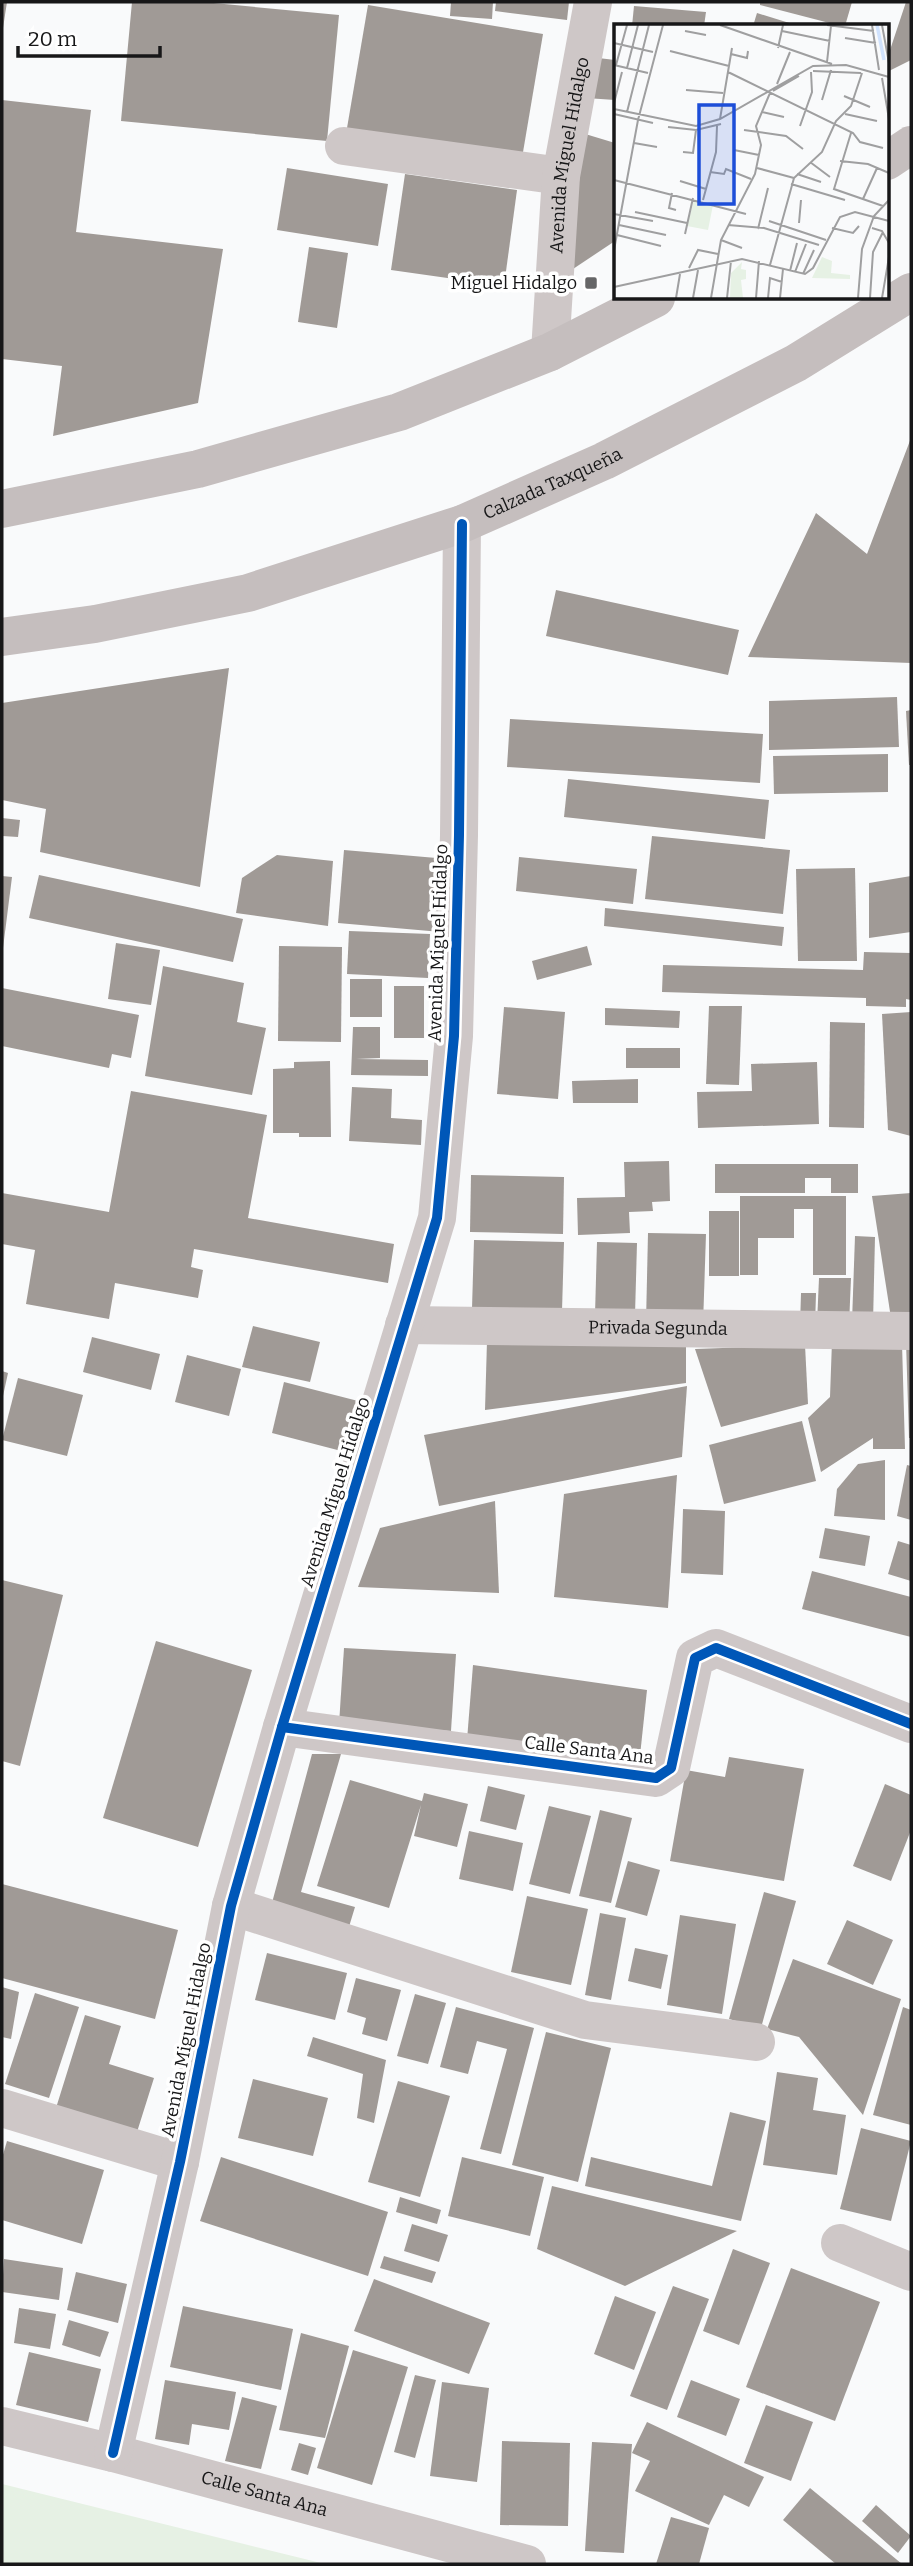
<svg xmlns="http://www.w3.org/2000/svg" width="913" height="2566" font-family="Bitter,serif">
	<style>
		.green { fill: #e6f1e4 }
		.building { fill: #a09a96 }
		.lines { fill: none; stroke-linecap: round; stroke-linejoin: round }
		.street { stroke: #cec7c7; stroke-width: 38 }
		.secondary { stroke: #c5bebe; stroke-width: 38 }
		.cycleway-casing { stroke: #fff; stroke-width: 15 }
		.cycleway { stroke: #0057b8; stroke-width: 10 }
		.poi-dot { fill: #666667; stroke: #fff; stroke-width: 2.5 }
		.labels { text-anchor: middle; stroke-width: 7; stroke-linejoin: round; paint-order: stroke }
		.street-label { font-size: 18px; fill: #171718; stroke: #fff }
		.poi-label { font-size: 18px; fill: #171718; stroke: #fff; text-anchor: end }
		.inset-river { fill: none; stroke: #d0e2fd; stroke-width: 3.5 }
		.inset-road { fill: none; stroke: #9f9fa0; stroke-width: 2 }
		.view { fill: #1d4ed8; fill-opacity: 0.15; stroke: #1d4ed8; stroke-width: 3.5 }
		.inset-edge { fill: none; stroke: #171718; stroke-width: 3.5 }
	</style>
	<rect width="100%" height="100%" fill="#f9fafb"/>
	<path class="green" d="M2,2484l323,80h-323z"/>
	<g class="building">
		<path d="M2,2h5l-4,26h-1z"/>
		<path d="M132,2h71l136,13 -12,126 -206,-20z"/>
		<path d="M451,2h42l-1,17 -42,-3z"/>
		<path d="M496,2h73l-2,18 -72,-9z"/>
		<path d="M760,2h92l-7,24h-4l-81,-21z"/>
		<path d="M906,2h5v58l-24,12v-13z"/>
		<path d="M368,5l175,29 -21,124 -175,-30z"/>
		<path d="M634,6l72,6 -2,14h-72z"/>
		<path d="M757,13l42,13h-46z"/>
		<path d="M590,57l25,3v40l-29,-2z"/>
		<path d="M2,100l89,10 -15,122 147,17 -25,154 -145,33 9,-70 -60,-7z"/>
		<path d="M582,133l33,10v98l-45,30z"/>
		<path d="M287,168l101,16 -10,62 -101,-16z"/>
		<path d="M405,174l112,16 -13,96 -113,-16z"/>
		<path d="M309,247l39,6 -11,75 -39,-6z"/>
		<path d="M911,438v225l-163,-6 68,-144 51,41z"/>
		<path d="M556,590l183,40 -11,45 -182,-39z"/>
		<path d="M229,668l-29,219 -160,-35 6,-43 -44,-9v-97z"/>
		<path d="M897,697l2,50 -130,3v-49z"/>
		<path d="M911,710v55h-2l-3,-54z"/>
		<path d="M510,719l253,15 -3,49 -253,-16z"/>
		<path d="M888,754v38l-114,2 -1,-38z"/>
		<path d="M568,779l201,21 -4,39 -201,-22z"/>
		<path d="M2,818l18,2 -2,17 -16,-1z"/>
		<path d="M652,836l138,14 -7,64 -138,-15z"/>
		<path d="M344,850l104,9 -7,73 -103,-9z"/>
		<path d="M277,855l56,6 -5,65 -92,-13 6,-35z"/>
		<path d="M519,857l118,12 -4,35 -117,-13z"/>
		<path d="M855,868l2,93h-59l-2,-92z"/>
		<path d="M39,875l204,44 -10,43 -204,-44z"/>
		<path d="M2,876l10,1 -9,71h-1z"/>
		<path d="M911,876v56l-42,6v-55z"/>
		<path d="M605,908l179,19 -2,19 -178,-20z"/>
		<path d="M349,931l81,3 -2,44 -81,-4z"/>
		<path d="M116,943l44,7 -9,55 -43,-6z"/>
		<path d="M279,946l63,1 -1,95 -63,-1z"/>
		<path d="M587,946l5,19 -55,15 -5,-19z"/>
		<path d="M864,952l47,1v47l-5,-1v8l-40,-1v-8l-204,-6 1,-27 200,5z"/>
		<path d="M163,966l81,17 -7,39 29,6 -14,67 -107,-19z"/>
		<rect x="350" y="979" width="32" height="38"/>
		<rect x="394" y="986" width="30" height="52"/>
		<path d="M2,988l137,27 -8,43 -19,-4 -3,14 -107,-22z"/>
		<path d="M709,1006h33l-3,79 -33,-1z"/>
		<path d="M504,1007l61,5 -7,87 -61,-5z"/>
		<path d="M605,1008l75,3 -1,17 -74,-3z"/>
		<path d="M911,1012v124l-23,-6 -6,-116z"/>
		<path d="M830,1022l35,1 -1,105 -35,-1z"/>
		<path d="M353,1027h27v31l-24,1 72,1v16l-77,-1z"/>
		<rect x="626" y="1048" width="54" height="20"/>
		<path d="M330,1061l1,76h-32v-4h-26v-64l21,-1v-6z"/>
		<path d="M817,1062l2,62 -121,4 -1,-36 55,-1 -1,-27z"/>
		<path d="M638,1079v24h-65l-1,-22z"/>
		<path d="M352,1087l40,2 -1,29 31,2 -1,25 -72,-4z"/>
		<path d="M131,1091l136,24 -19,103 146,26 -6,39 -194,-34 -3,18 12,3 -5,28 -83,-15 -6,36 -83,-15 9,-54 -33,-6v-51l107,19z"/>
		<path d="M669,1161l1,40 -18,1 1,9 -24,1 1,21 -52,2 -1,-37 48,-1 -1,-35z"/>
		<path d="M715,1164h143v29h-27v-15h-26v15h-90z"/>
		<path d="M471,1175l93,2 -1,57 -93,-2z"/>
		<path d="M911,1193v125h-20l-19,-122z"/>
		<path d="M740,1196h106v79h-33v-66h-19v29h-36v37h-18z"/>
		<rect x="709" y="1211" width="30" height="65"/>
		<path d="M648,1233l58,1 -3,91 -57,-2z"/>
		<path d="M855,1236l20,1 -2,86 -21,-1z"/>
		<path d="M474,1240l90,2 -2,69 -90,-2z"/>
		<path d="M597,1242l40,1 -2,72h-40z"/>
		<path d="M819,1278h32l-2,47 -32,-1z"/>
		<path d="M801,1293h15l-1,32h-15z"/>
		<path d="M253,1326l67,16 -10,40 -68,-15z"/>
		<path d="M92,1337l68,17 -9,36 -68,-18z"/>
		<path d="M487,1341l199,4v38l-201,27z"/>
		<path d="M832,1341l70,2 3,106h-32v-11l-52,34 -13,-54 22,-21z"/>
		<path d="M906,1341h5v97h-2z"/>
		<path d="M805,1345l3,59 -87,23 -26,-78z"/>
		<path d="M187,1355l54,14 -12,47 -54,-14z"/>
		<path d="M2,1371l6,2 -5,23h-1z"/>
		<path d="M18,1378l65,17 -16,61 -65,-16z"/>
		<path d="M284,1382l78,20 -13,51 -77,-20z"/>
		<path d="M687,1386l-5,71 -243,49 -15,-71z"/>
		<path d="M802,1421l14,60 -92,23 -15,-59z"/>
		<path d="M885,1460v60l-51,-4 3,-27 21,-25z"/>
		<path d="M907,1465l4,1v54l-14,-4z"/>
		<path d="M677,1475l-9,133 -114,-11 10,-103z"/>
		<path d="M495,1501l4,92 -141,-6 22,-59z"/>
		<path d="M683,1509l42,2 -2,64 -42,-2z"/>
		<path d="M825,1528l45,8 -5,30 -46,-8z"/>
		<path d="M898,1541l13,4v36l-23,-7z"/>
		<path d="M812,1571l99,26v40l-109,-28z"/>
		<path d="M2,1580l61,15 -43,171 -18,-5z"/>
		<path d="M156,1641l96,29 -54,177 -95,-29z"/>
		<path d="M344,1648l112,6 -5,77 -112,-7z"/>
		<path d="M473,1665l174,25 -8,75 -172,-25z"/>
		<path d="M312,1754h29l-40,138 54,15 -7,23 -79,-16z"/>
		<path d="M729,1757l75,12 -20,112 -114,-20 16,-91 39,7z"/>
		<path d="M350,1780l72,21 2,-8 44,11 -11,43 -43,-11 7,-31 -32,103 -72,-22z"/>
		<path d="M885,1784l26,11v35l-20,51 -38,-15z"/>
		<path d="M488,1786l37,9 -9,35 -36,-9z"/>
		<path d="M549,1806l42,10 -21,78 -41,-10z"/>
		<path d="M600,1810l32,8 -21,85 -32,-7z"/>
		<path d="M469,1831l54,12 -10,48 -54,-12z"/>
		<path d="M628,1861l32,9 -13,46 -32,-9z"/>
		<path d="M2,1884l176,46 -23,89 -153,-41z"/>
		<path d="M764,1892l32,9 -35,127 -32,-9z"/>
		<path d="M527,1896l61,13 -17,76 -60,-13z"/>
		<path d="M600,1913l26,5 -15,82 -26,-5z"/>
		<path d="M680,1915l56,9 -14,90 -55,-9z"/>
		<path d="M847,1920l46,20 -20,45 -46,-21z"/>
		<path d="M635,1948l33,7 -7,34 -33,-8z"/>
		<path d="M267,1953l80,20 -12,47 -80,-20z"/>
		<path d="M793,1959l108,40 -38,116 -64,-78 -32,-8z"/>
		<path d="M356,1978l45,12 -14,51 -25,-7 4,-16 -19,-6z"/>
		<path d="M2,1987l17,5 -8,47 -9,-2z"/>
		<path d="M35,1993l44,14 -30,91 -44,-14z"/>
		<path d="M415,1994l31,9 -18,61 -31,-8z"/>
		<path d="M456,2007l78,21 -33,126 -21,-5 27,-100 -30,-8 -9,33 -28,-7z"/>
		<path d="M903,2007l8,3v115l-38,-10z"/>
		<path d="M85,2015l36,11 -12,38 45,14 -17,54 -81,-24z"/>
		<path d="M546,2032l65,16 -33,134 -66,-17z"/>
		<path d="M313,2037l73,23 -12,63 -17,-5 6,-44 -56,-18z"/>
		<path d="M777,2072l41,6 -5,32 33,5 -9,60 -74,-10z"/>
		<path d="M253,2079l75,19 -15,58 -75,-18z"/>
		<path d="M398,2081l52,15 -30,101 -52,-15z"/>
		<path d="M730,2112l36,9 -25,100 -156,-35 6,-29 121,29z"/>
		<path d="M861,2128l50,13 -20,80 -51,-12z"/>
		<path d="M7,2141l97,29 -22,74 -80,-24v-62z"/>
		<path d="M221,2157l167,55 -20,64 -168,-55z"/>
		<path d="M462,2157l82,20 -14,59 -82,-20z"/>
		<path d="M552,2186l185,45 -112,55 -88,-37z"/>
		<path d="M400,2197l41,13 -4,14 -41,-12z"/>
		<path d="M412,2224l36,11 -9,27 -35,-11z"/>
		<path d="M733,2249l37,14 -31,82 -36,-14z"/>
		<path d="M384,2256l52,16 -4,11 -52,-15z"/>
		<path d="M4,2259l59,9 -4,32 -57,-8z"/>
		<path d="M791,2268l89,34 -45,119 -89,-34z"/>
		<path d="M76,2272l51,12 -9,39 -51,-13z"/>
		<path d="M374,2279l116,44 -21,51 -115,-43z"/>
		<path d="M673,2286l36,13 -42,111 -37,-14z"/>
		<path d="M615,2296l41,16 -22,58 -40,-16z"/>
		<path d="M183,2306l110,23 -12,61 -111,-23z"/>
		<path d="M19,2308l37,6 -6,35 -36,-6z"/>
		<path d="M69,2320l40,12 -9,25 -38,-12z"/>
		<path d="M301,2333l48,13 -24,92 -46,-8z"/>
		<path d="M353,2350l55,17 -36,118 -55,-17z"/>
		<path d="M29,2352l72,17 -13,53 -72,-17z"/>
		<path d="M415,2375l21,5 -21,78 -21,-6z"/>
		<path d="M165,2380l71,12 -7,38 -37,-6 -3,21 -34,-6z"/>
		<path d="M691,2380l49,19 -14,37 -49,-19z"/>
		<path d="M442,2382l47,6 -12,94 -47,-6z"/>
		<path d="M242,2397l35,9 -16,63 -36,-8z"/>
		<path d="M766,2405l47,17 -22,59 -47,-18z"/>
		<path d="M647,2422l117,55 -15,30 -25,-12 -15,30 -74,-34 15,-30 -18,-8z"/>
		<path d="M502,2441l68,2 -2,83 -68,-1z"/>
		<path d="M592,2442l40,2 -8,109 -39,-2z"/>
		<path d="M299,2443l17,5 -8,27 -17,-5z"/>
		<path d="M810,2488l92,76h-66l-53,-44z"/>
		<path d="M876,2505l35,31 -13,17 -36,-32z"/>
		<path d="M671,2517l38,11 -10,36h-43z"/>
	</g>
	<g class="lines">
		<g class="street">
			<path d="M344,146l217,30"/>
			<path id="s1" d="M550,352l11,-176 32,-174"/>
			<path id="s2" d="M404,1325l507,6"/>
			<path d="M282,1727l374,51 15,-10 24,-110 21,-10 195,76"/>
			<path d="M231,1906l354,114 171,22"/>
			<path d="M2,2108l178,54"/>
			<path d="M840,2243l71,29"/>
			<path id="s3" d="M2,2426l111,27 414,111"/>
			<path d="M113,2453l67,-291 51,-256 51,-179 155,-509 17,-182 5,-201 3,-311"/>
		</g>
		<g class="secondary">
			<path d="M887,161l24,-16"/>
			<path d="M2,509l196,-40 201,-57 151,-60 106,-54"/>
			<path id="s4" d="M2,637l93,-13 153,-31 214,-69 142,-63 192,-98 115,-71"/>
		</g>
		<g class="cycleway-casing">
			<g id="cycleway">
				<path d="M282,1727l374,51 15,-10 24,-110 21,-10 195,76"/>
				<path d="M113,2453l67,-291 51,-256 51,-179 155,-509 17,-182 5,-201 3,-311"/>
			</g>
		</g>
		<use href="#cycleway" class="cycleway"/>
	</g>
	<rect class="poi-dot" x="584" y="276" width="14" height="14" rx="3.5"/>
	<g class="labels">
		<g class="street-label">
			<text dy="6" stroke="none"><textPath href="#s1" startOffset="198">Avenida Miguel Hidalgo</textPath></text>
			<text dy="6" stroke="none"><textPath href="#s4" startOffset="574">Calzada Taxqueña</textPath></text>
			<text transform="translate(438 943) rotate(-88)" y="6">Avenida Miguel Hidalgo</text>
			<text dy="6" stroke="none"><textPath href="#s2" startOffset="254">Privada Segunda</textPath></text>
			<text transform="translate(335 1492) rotate(-73)" y="6">Avenida Miguel Hidalgo</text>
			<text transform="translate(589 1750) rotate(7)" y="6">Calle Santa Ana</text>
			<text transform="translate(186 2040) rotate(-79)" y="6">Avenida Miguel Hidalgo</text>
			<text dy="6" stroke="none"><textPath href="#s3" startOffset="271">Calle Santa Ana</textPath></text>
		</g>
		<g class="poi-label">
			<text x="577" y="289">Miguel Hidalgo</text>
		</g>
	</g>
	<g transform="translate(614 24)">
		<rect width="275" height="275" fill="#f9fafb"/>
		<path d="M80,176l19,5 -5,25 -21,-4zM208,233l10,4 -1,12 19,2v4l-38,-1zM128,238l-1,7 5,1v9l-5,1 2,18h-13l1,-25z" fill="#e6f1e4"/>
		<path class="inset-river" d="M263,1l7,35"/>
		<path class="inset-road" d="M106,1l112,39M213,1l47,6M258,1l7,45M268,1l7,38M71,7l21,4M168,7l48,10M231,14l31,5M0,19l39,9M164,24l5,-23M56,27l59,15M117,30l16,4 1,-7M213,38l4,-36M0,41l34,8M2,41l11,-40M13,44l11,-43M199,47l48,2M114,48l125,61 7,9 23,6M268,54l7,41M163,60l13,-32M72,66l37,3M159,67l26,-15M230,72l26,11M208,76l9,-30M0,79l8,-31M0,85l82,17 24,-7 93,-53 33,-1 43,12M13,88l22,-87M148,88l22,5M0,90l39,9M231,90l32,7M106,95l12,-71M186,102l12,-34 -1,-20M54,103l28,3 25,-6M130,106l42,6 17,13M237,109l-17,56 49,17M20,119l23,4M120,126l25,5M69,128l10,1 3,-23M226,137l28,3 21,9M196,138l20,15M143,144l37,10M96,148l14,2 2,-5 25,10M183,150l24,8M0,156l132,34M66,157l26,8M177,160l54,16M58,169l-3,15 7,2M249,175l14,-31M89,176l13,-48 1,-26M21,188l52,11M0,190l39,7M155,197l57,19M185,199l2,-23M5,201l47,10M114,201l36,3 55,17M218,204l21,5 6,-7M258,204l10,3 7,12M144,205l10,-41M71,210l8,-36M3,211l44,11M107,216l21,8M0,226l24,-130 25,-95M156,241l24,-87 28,-26 14,-31 15,-15 11,-33M75,244l9,-18 20,4M176,247l7,-28M181,248l11,-28M189,250l11,-24M0,263l128,-28 63,15 8,-6 27,-51 15,-5 34,9M62,274l4,-24M79,274l5,-28M97,274l10,-58 34,-66 6,-29 -5,-19 14,-33M113,274l4,-37M142,274l3,-37M154,274l2,-20 12,4M166,274l3,-29M244,274l4,-49 12,-33 15,-16M256,274l3,-46 10,-20M268,274l7,-41"/>
		<path class="view" d="M85,81h35v99h-35z"/>
		<rect width="275" height="275" class="inset-edge"/>
	</g>
	<rect width="913" height="2566" fill="none" stroke="#171718" stroke-width="7"/>
	<path d="M18 46v10h142v-10" fill="none" stroke="#171718" stroke-width="3.5"/>
	<text x="28" y="46" font-size="21" fill="#171718" stroke="#ffffff" stroke-width="5" paint-order="stroke">20 m</text>
</svg>
